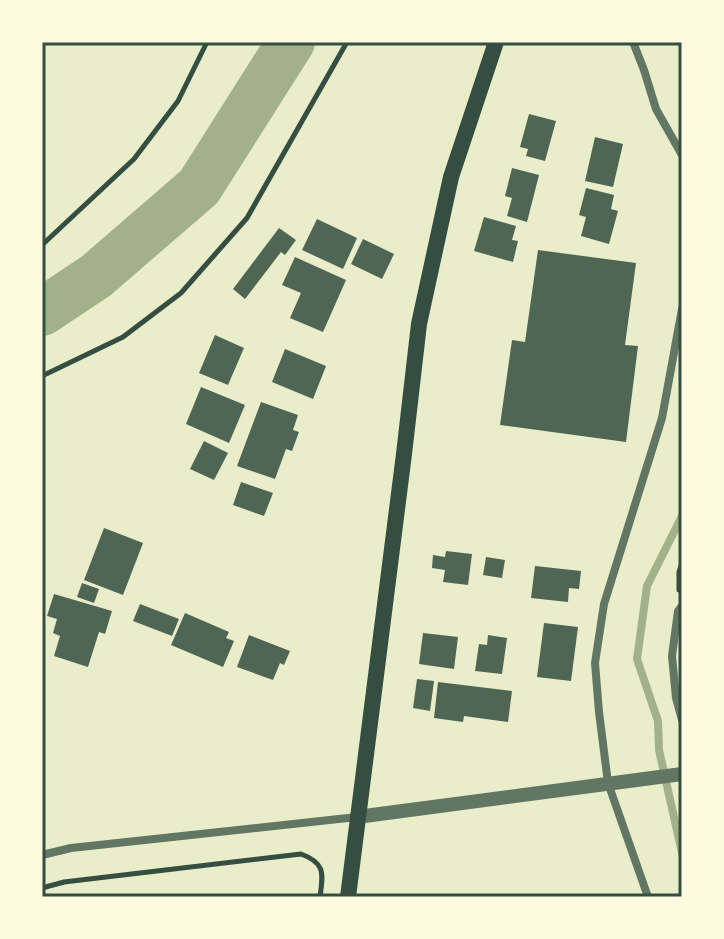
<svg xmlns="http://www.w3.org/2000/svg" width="724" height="939" font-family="'Crimson Pro',serif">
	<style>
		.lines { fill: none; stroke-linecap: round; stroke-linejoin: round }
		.stream { stroke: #a3b18a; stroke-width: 8 }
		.river { stroke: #a3b18a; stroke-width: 48 }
		.building { fill: #4f6655 }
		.path { stroke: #344e41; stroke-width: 5 }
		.minor { stroke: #617663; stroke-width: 8 }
		.tertiary { stroke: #617663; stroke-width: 14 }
		.secondary { stroke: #344e41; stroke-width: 16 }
		.neatline { fill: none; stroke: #344e41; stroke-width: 3 }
	</style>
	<rect width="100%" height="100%" fill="#e9edc9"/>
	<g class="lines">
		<path class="stream" d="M682,516l-35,70 -10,73 21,62 1,29 23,103"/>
		<path class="river" d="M42,312l54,-36 103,-89 92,-145"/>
	</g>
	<g class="building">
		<path d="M529,114l27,7 -11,40 -19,-5 2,-7 -8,-2z"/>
		<path d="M595,137l28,7 -10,43 -28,-6z"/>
		<path d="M512,168l27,7 -12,47 -20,-6 5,-18 -7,-2z"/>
		<path d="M586,188l28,7 -3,14 7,2 -9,33 -28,-8 5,-19 -7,-2z"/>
		<path d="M484,217l32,9 -4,14 6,1 -5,21 -39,-11z"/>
		<path d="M317,219l40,19 -14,31 -41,-19z"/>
		<path d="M279,228l17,12 -11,15 -4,-3 -36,47 -12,-10z"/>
		<path d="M363,239l31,15 -12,25 -31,-15z"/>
		<path d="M538,250l98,13 -11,82 13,1 -12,96 -126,-17 12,-85 13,2z"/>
		<path d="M295,257l51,23 -23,52 -33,-14 11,-25 -19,-8z"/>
		<path d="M215,335l29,13 -16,37 -29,-12z"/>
		<path d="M285,349l41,17 -13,33 -41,-17z"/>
		<path d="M201,387l44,18 -16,38 -43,-19z"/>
		<path d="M261,402l37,13 -5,15 6,2 -7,19 -6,-2 -11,30 -38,-13z"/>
		<path d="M204,441l24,12 -14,27 -24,-11z"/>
		<path d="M241,482l32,11 -9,23 -31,-11z"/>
		<path d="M104,528l39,15 -20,52 -39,-15z"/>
		<path d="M446,551l26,3 -4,31 -25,-3 2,-12 -13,-2 1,-13 12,2z"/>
		<path d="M486,557l19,3 -3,18 -19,-3z"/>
		<path d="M535,566l46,5 -2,18 -10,-1 -1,14 -37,-4z"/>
		<path d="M82,583l17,6 -5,14 -17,-6z"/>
		<path d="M54,594l58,17 -7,23 -6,-2 -11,35 -34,-11 6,-20 -7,-3 4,-14 -10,-3z"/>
		<path d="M140,604l39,15 -7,17 -39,-15z"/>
		<path d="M185,613l44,19 -3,6 8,3 -11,26 -52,-22z"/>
		<path d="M544,623l34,4 -7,54 -34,-4z"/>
		<path d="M423,633l35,4 -4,32 -35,-5z"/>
		<path d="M249,635l41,16 -6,14 -4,-2 -7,17 -36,-13z"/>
		<path d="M488,635l19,3 -5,36 -27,-3 4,-27 8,1z"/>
		<path d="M417,679l17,2 -4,30 -17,-3z"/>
		<path d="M438,682l74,9 -4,31 -44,-6 -1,6 -29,-4z"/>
	</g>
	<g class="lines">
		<g class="path">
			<path d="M42,245l92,-86 44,-58 29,-59"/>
			<path d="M42,376l81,-39 58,-44 66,-75 100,-176"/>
			<path d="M679,590v-18l3,-9"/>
			<path d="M42,888l22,-6 237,-28c25,9 22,20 19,43"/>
		</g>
		<g class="minor">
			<path d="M633,42l11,28 12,39 26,46"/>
			<path d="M682,606l-4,5 -6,45 4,42 6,22"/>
			<path d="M42,855l29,-7 286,-31"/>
			<path d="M648,897l-40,-114 -9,-71 -4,-49 9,-59 58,-186 20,-109"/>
		</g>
		<path class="tertiary" d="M357,817l325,-43"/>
		<path class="secondary" d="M348,897l56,-443 15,-130 32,-147 45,-135"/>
	</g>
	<rect width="724" height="939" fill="none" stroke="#fefae0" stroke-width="88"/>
	<rect x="44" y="44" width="636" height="851" class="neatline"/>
</svg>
